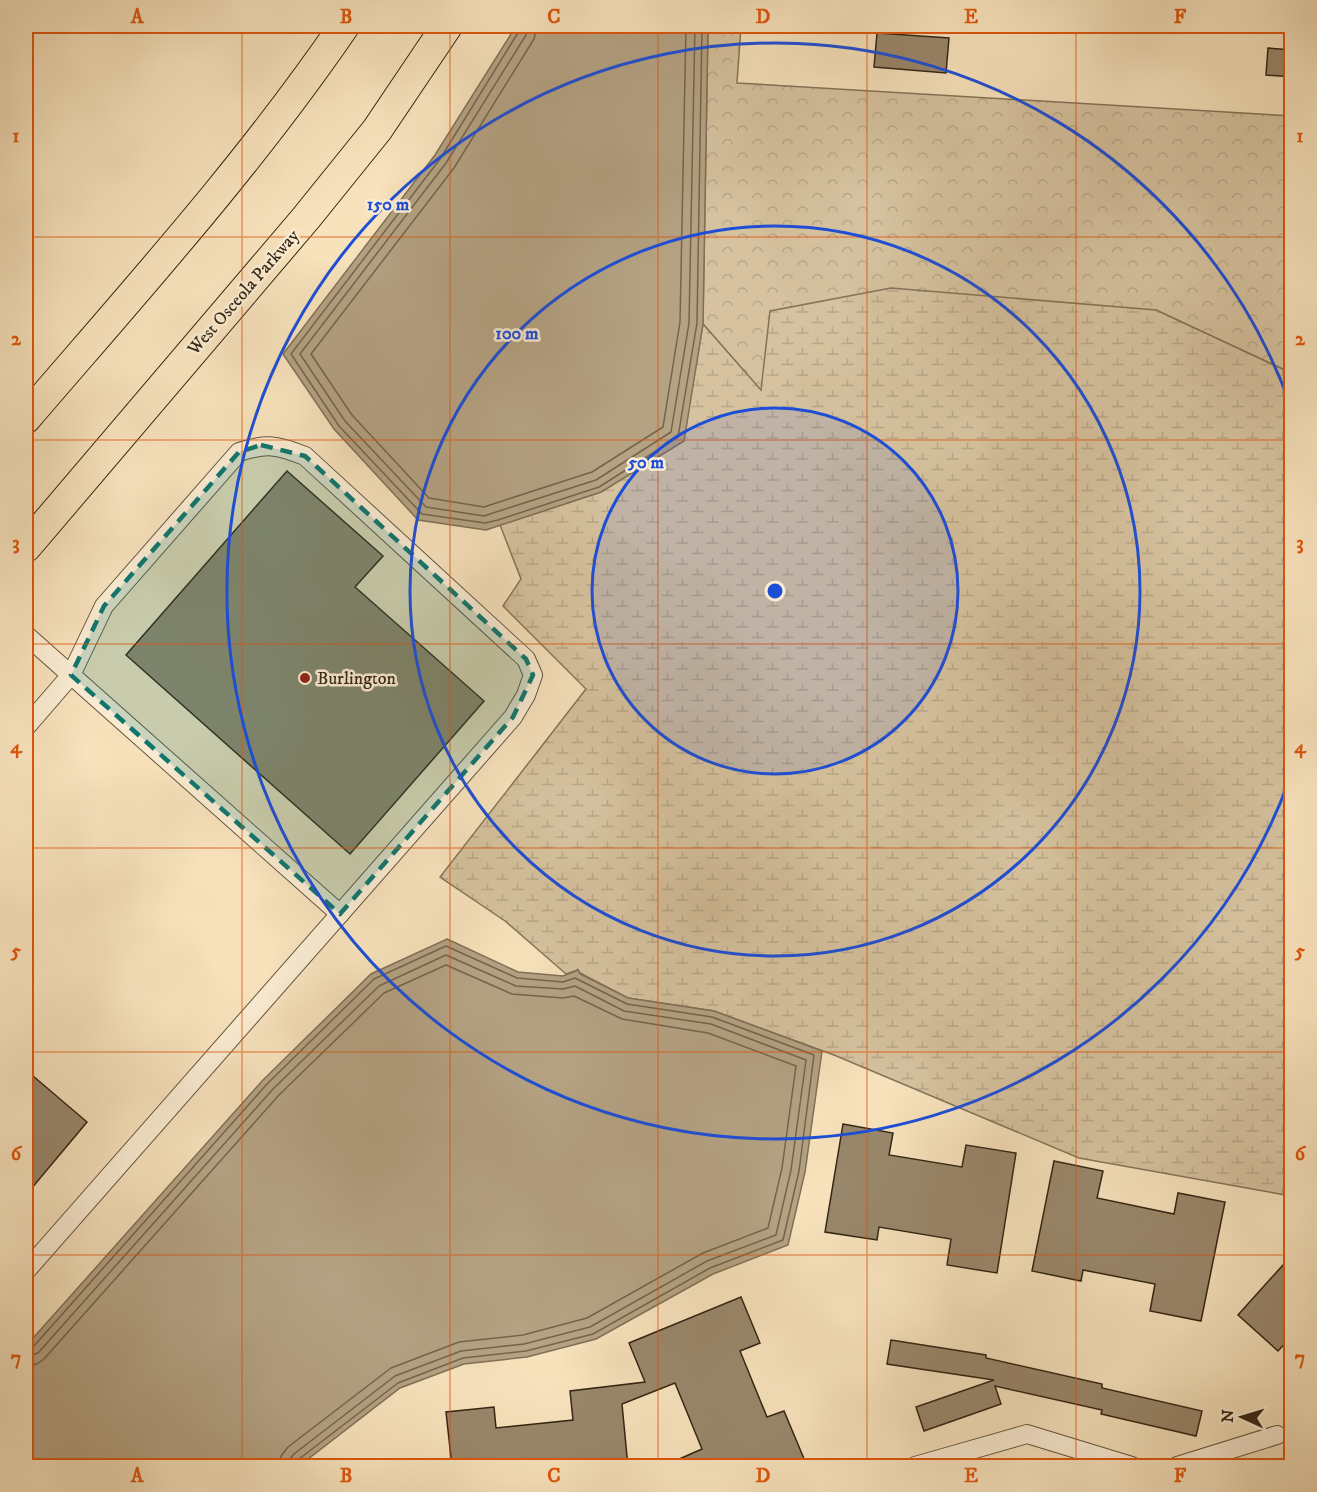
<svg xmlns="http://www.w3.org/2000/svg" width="1317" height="1492" font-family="'IM FELL DW Pica',serif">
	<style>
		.forest { fill: url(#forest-crowns); stroke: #847459; stroke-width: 1.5 }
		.wetland { fill: url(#wetland-marsh); stroke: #847459; stroke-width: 1.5 }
		.water { fill: #b4a283; stroke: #807056; stroke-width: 1.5 }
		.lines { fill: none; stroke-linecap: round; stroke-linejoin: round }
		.shore { stroke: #74644b; stroke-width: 1.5 }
		.building { fill: #99876b; stroke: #332513; stroke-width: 1.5 }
		.street-casing { stroke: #64543d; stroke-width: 20 }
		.primary-casing { stroke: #332513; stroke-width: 32 }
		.street { stroke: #faecd3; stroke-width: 18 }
		.primary { stroke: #f7e2bc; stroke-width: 30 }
		.marked { fill: #0f766e; fill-opacity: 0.2; stroke: #0f766e; stroke-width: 4.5; stroke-dasharray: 12 8; stroke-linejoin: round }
		.grid { fill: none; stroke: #df560c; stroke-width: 1.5; stroke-opacity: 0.55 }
		.ring { fill: none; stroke: #1d4ed8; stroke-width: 3 }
		.poi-dot { fill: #8f2418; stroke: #faecd3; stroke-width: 2 }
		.labels { text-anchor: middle; stroke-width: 5; stroke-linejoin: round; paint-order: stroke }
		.street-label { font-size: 18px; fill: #332513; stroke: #faecd3 }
		.poi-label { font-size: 18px; fill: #332513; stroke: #faecd3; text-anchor: start }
		.centre { fill: #1d4ed8; stroke: #faecd3; stroke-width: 3 }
		.ring-label { font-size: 18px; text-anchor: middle; font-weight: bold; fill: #1d4ed8; stroke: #faecd3; stroke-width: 5; stroke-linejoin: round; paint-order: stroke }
		.neatline { fill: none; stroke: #df560c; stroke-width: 2 }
		.grid-label { font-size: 20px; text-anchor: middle; font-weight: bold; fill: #df560c }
	</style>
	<defs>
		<pattern id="forest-crowns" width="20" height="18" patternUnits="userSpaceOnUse" patternTransform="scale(1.5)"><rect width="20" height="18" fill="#d6c29f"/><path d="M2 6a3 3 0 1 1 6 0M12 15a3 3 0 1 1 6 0" fill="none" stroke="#b8a788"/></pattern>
		<pattern id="wetland-marsh" width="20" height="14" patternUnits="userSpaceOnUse" patternTransform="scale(1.5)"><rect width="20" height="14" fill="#d6c29f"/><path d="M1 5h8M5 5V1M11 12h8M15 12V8" fill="none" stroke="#b8a788"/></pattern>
	</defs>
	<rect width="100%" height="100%" fill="#f7e2bc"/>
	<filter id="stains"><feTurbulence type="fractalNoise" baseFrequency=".00333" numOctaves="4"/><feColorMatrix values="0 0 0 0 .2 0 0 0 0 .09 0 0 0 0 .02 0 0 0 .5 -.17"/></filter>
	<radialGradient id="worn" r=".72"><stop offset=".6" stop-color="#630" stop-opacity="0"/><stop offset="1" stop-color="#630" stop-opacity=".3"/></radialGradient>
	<path class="forest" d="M708,26h33l-4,57 554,33v257l-135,-63 -395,81 -58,-67z"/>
	<path class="wetland" d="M891,288l265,22 135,63v823l-212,-38 -245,-103 -120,-44 -86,-13 -48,-25 -2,-3 -12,4 -61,-53 -65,-44 146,-188 -83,-83 18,-27 -21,-54 101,-33 82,-51 20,-117 58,66 9,-79z"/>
	<g class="water">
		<path d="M516,26h192l-5,298 -19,117 -83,51 -115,38 -68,-10 -84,-91 -51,-75 152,-199z"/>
		<path d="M447,939l71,33 45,4 15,-6 2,4 48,24 86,13 108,40 -17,121 -17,73 -75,29 -117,65 -69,18 -63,7 -64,24 -101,78h-273v-120l237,-266 108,-106z"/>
	</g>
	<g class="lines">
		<g class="shore">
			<path d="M520,26l-1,5 -79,128 -149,195 48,72 83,88 63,9 13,-3 101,-33 79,-50 19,-114 5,-297"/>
			<path d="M528,26l-2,9 -80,128 -146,191 45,67 81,86 58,9 12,-4 100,-32 75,-48 18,-109 6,-297"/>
			<path d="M537,26l-3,13 -80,129 -143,186 41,61 77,83 55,9 9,-3 99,-32 71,-45 17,-105 6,-296"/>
			<path d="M26,1349l7,-2 234,-263 107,-105 72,-33 71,32 46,4 12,-4 52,26 85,13 102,38 -15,116 -16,69 -73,28 -117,66 -67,17 -63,7 -65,25 -99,76 -3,7"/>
			<path d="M26,1357l12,-4 235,-264 106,-103 67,-31 70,31 47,3 12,-3 49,25 87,13 95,36 -15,110 -15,65 -69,26 -117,66 -66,17 -63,7 -66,25 -101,78 -5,6 -1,6"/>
			<path d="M26,1366l11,-2 7,-5 235,-264 105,-102 62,-28 66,29 51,4 11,-2 48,23 86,14 88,33 -14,102 -14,60 -65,25 -116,65 -64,17 -64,7 -68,26 -103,79 -7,9 -2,10"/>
		</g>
	</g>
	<g class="building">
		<path d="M877,33l72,5 -3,35 -72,-6z"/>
		<path d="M1268,48l24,2v27l-26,-2z"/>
		<path d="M287,471l96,85 -28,31 129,114 -134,153 -224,-199z"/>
		<path d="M26,1070l61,52 -61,73z"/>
		<path d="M843,1124l50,9 -4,22 73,12 4,-22 50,8 -19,120 -50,-8 4,-26 -72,-12 -2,13 -52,-8z"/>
		<path d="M1054,1161l49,10 -6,27 77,16 4,-21 47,9 -24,119 -51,-10 5,-27 -72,-14 -2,11 -49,-10z"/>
		<path d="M1292,1255v81l-14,15 -40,-36z"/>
		<path d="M741,1297l19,46 -20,8 27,66 17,-6 21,50 -13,6h-131l41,-18 -27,-66 -53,21 6,63h-176l-6,-55 48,-5 2,21 77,-8 -3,-29 75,-9 -16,-39z"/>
		<path d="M891,1340l95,15v3l116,26v4l100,23 -6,25 -95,-22 1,-4 -107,-24 6,18 -77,27 -8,-24 78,-27 -107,-16z"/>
	</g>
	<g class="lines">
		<g class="street-casing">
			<g id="street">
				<path d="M26,635l314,279"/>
				<path d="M26,727l45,-52 33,-69 135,-154c28,-9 38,-7 66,4l221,203 7,16 -7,20 -13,22 -487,554"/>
				<path d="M915,1466l112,-32 105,32"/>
				<path d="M1177,1466l100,-31"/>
			</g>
		</g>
		<g class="primary-casing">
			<g id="primary">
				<path d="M26,418c109,-127 223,-253 318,-392"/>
				<path d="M26,547l280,-329 71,-88 70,-104"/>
			</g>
		</g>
		<use href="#street" class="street"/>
		<use href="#primary" class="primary"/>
	</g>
	<path class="marked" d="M261,445l44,11 221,203 7,16 -20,42 -173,197 -269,-239 33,-69 135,-154z"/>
	<path class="grid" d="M242,26v1440M450,26v1440M658,26v1440M867,26v1440M1076,26v1440M26,237h1266M26,440h1266M26,644h1266M26,848h1266M26,1052h1266M26,1255h1266"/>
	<circle cx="775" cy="591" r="183" fill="#1d4ed8" fill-opacity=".12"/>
	<g class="ring">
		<circle cx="775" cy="591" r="183"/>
		<circle cx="775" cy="591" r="365"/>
		<path d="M1290 778A548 548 0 1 1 1290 404"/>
	</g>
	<circle class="poi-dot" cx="305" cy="678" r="6"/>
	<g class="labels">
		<g class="street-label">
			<text transform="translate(243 292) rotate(-49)" y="6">West Osceola Parkway</text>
		</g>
		<g class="poi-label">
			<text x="317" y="684">Burlington</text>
		</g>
	</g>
	<circle cx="775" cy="591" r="9" class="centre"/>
	<g class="ring-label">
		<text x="388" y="210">150 m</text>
		<text x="517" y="339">100 m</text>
		<text x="646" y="468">50 m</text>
	</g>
	<rect width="1317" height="1492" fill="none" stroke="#f7e2bc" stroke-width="66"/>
	<g transform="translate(1242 1417) rotate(274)" stroke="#faecd3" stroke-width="4.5" paint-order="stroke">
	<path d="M0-4.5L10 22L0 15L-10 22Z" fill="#332513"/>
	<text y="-9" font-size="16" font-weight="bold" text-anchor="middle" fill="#332513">N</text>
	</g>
	<rect x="33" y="33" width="1251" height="1426" class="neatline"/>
	<g class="grid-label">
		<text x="137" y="23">A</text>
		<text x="346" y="23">B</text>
		<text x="554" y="23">C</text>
		<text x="763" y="23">D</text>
		<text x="971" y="23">E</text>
		<text x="1180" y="23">F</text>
		<text x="16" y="142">1</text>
		<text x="1300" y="142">1</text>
		<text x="16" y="345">2</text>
		<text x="1300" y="345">2</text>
		<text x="16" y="549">3</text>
		<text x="1300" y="549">3</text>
		<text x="16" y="753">4</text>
		<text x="1300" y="753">4</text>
		<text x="16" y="957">5</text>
		<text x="1300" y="957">5</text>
		<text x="16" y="1160">6</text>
		<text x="1300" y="1160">6</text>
		<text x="16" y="1364">7</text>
		<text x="1300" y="1364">7</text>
		<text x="137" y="1482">A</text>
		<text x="346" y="1482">B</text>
		<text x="554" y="1482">C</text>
		<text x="763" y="1482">D</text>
		<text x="971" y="1482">E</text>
		<text x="1180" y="1482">F</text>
	</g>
	<rect width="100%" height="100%" filter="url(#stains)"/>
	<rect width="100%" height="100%" fill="url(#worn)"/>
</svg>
